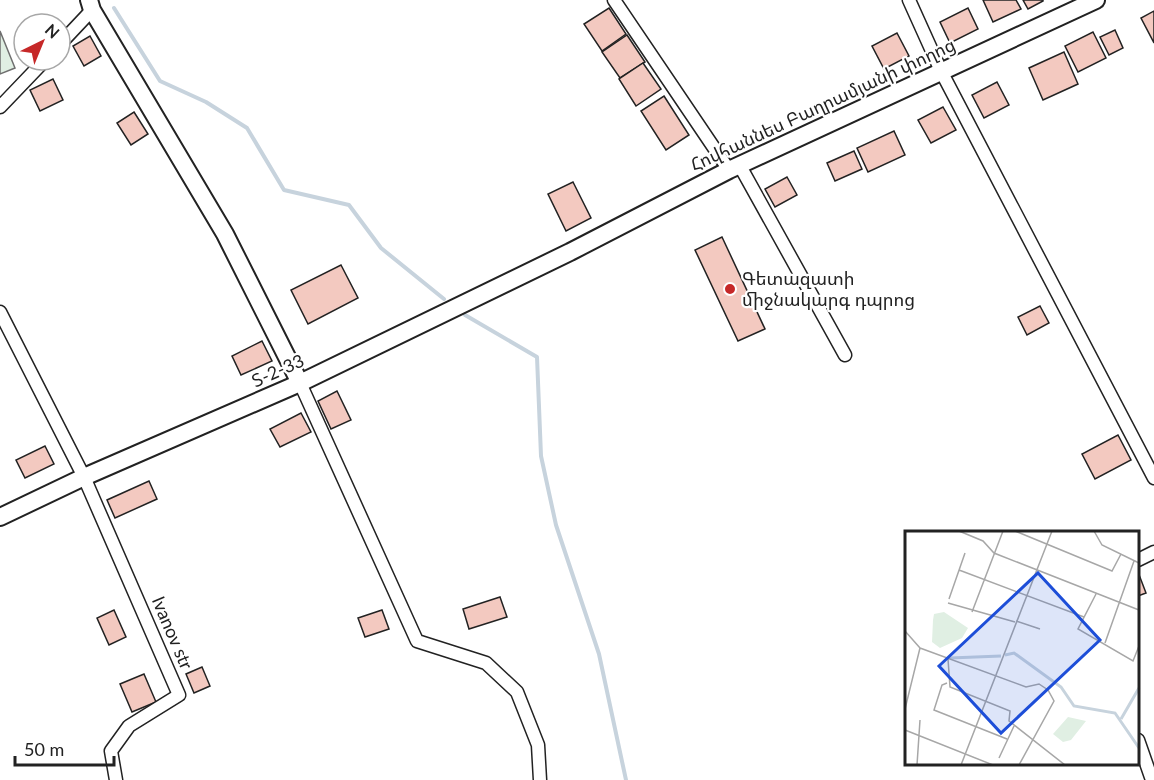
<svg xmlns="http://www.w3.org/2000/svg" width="1154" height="780" font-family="Lato,'Noto Sans Armenian',sans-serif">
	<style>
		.green { fill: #e0efe3; stroke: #6f6f6f; stroke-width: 1.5 }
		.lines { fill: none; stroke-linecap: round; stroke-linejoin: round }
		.stream { stroke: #c7d3dd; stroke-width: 4 }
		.building { fill: #f3c9c0; stroke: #222; stroke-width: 1.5 }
		.street-casing { stroke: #222; stroke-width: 15 }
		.secondary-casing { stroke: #222; stroke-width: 20 }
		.street { stroke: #fff; stroke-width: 12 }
		.secondary { stroke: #fff; stroke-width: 16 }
		.poi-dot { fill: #c62828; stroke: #fff; stroke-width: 2 }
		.labels { text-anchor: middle; stroke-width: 4.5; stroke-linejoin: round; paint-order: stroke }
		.street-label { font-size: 18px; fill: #222; stroke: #fff }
		.poi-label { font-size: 18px; fill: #222; stroke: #fff; text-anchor: start }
		.inset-river { fill: none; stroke: #c7d3dd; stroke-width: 3 }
		.inset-road { fill: none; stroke: #a7a7a7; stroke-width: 1.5 }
		.view { fill: #1d4ed8; fill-opacity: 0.15; stroke: #1d4ed8; stroke-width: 3 }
		.inset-edge { fill: none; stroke: #222; stroke-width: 3 }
	</style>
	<rect width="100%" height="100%" fill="#fff"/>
	<path class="green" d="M0,31l15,37 -15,6z"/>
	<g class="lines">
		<g class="stream">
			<path d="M114,8l46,73 46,21 41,26 37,62 65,15 32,43 63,51"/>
			<path d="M465,315l72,42 4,99 15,69 43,129 27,126"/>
		</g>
	</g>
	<g class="building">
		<path d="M983,0h33l5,9 -28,13z"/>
		<path d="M1023,0h20v1l-15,8z"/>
		<path d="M609,8l17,26 -24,17 -18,-27z"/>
		<path d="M968,8l10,21 -28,14 -10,-21z"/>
		<path d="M1154,11v32l-13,-25z"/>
		<path d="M1115,30l8,18 -14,7 -9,-18z"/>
		<path d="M1093,32l13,26 -28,14 -13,-26z"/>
		<path d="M897,33l12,23 -25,13 -12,-23z"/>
		<path d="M627,35l18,27 -25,16 -18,-26z"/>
		<path d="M90,36l11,20 -17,10 -11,-20z"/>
		<path d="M1064,52l14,32 -35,16 -14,-32z"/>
		<path d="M643,63l18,26 -25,17 -17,-27z"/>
		<path d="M53,79l10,21 -23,11 -10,-21z"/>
		<path d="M997,82l12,23 -25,13 -12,-23z"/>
		<path d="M664,96l25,39 -23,15 -25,-39z"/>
		<path d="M943,107l13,23 -25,13 -13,-23z"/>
		<path d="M134,112l14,22 -17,11 -14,-22z"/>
		<path d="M894,131l11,24 -37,17 -11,-24z"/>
		<path d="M854,151l8,18 -27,12 -8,-18z"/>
		<path d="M787,177l10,18 -22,12 -10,-18z"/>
		<path d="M573,182l18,36 -25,13 -18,-37z"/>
		<path d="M722,237l43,92 -27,12 -43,-91z"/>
		<path d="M341,265l17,33 -50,26 -17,-34z"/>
		<path d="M1040,306l9,17 -22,12 -9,-18z"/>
		<path d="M262,341l10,20 -31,14 -9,-19z"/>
		<path d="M337,391l14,29 -20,9 -13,-28z"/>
		<path d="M301,413l10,19 -31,15 -10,-18z"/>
		<path d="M1118,435l13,25 -36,19 -13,-25z"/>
		<path d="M45,446l9,18 -29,14 -9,-18z"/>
		<path d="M149,481l8,18 -42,19 -8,-18z"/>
		<path d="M1138,572l8,21 -8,3z"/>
		<path d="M500,597l7,20 -38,12 -6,-20z"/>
		<path d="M114,610l12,27 -17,8 -12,-27z"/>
		<path d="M382,610l7,19 -24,8 -7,-19z"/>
		<path d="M202,667l8,19 -16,7 -8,-19z"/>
		<path d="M144,674l12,28 -24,10 -12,-28z"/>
	</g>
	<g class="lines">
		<g class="street-casing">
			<g id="street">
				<path d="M614,0l115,170"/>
				<path d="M909,0l32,71 213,407"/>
				<path d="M60,44l32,-34"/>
				<path d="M0,107l45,-47"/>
				<path d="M740,166l105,189"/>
				<path d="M0,312l84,165 95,218 -50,31 -18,25 5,29"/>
				<path d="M300,383l117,258 69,22 31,29 21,53 2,35"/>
				<path d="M1138,560l16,-8"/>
				<path d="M1138,740l14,40"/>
			</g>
		</g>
		<g class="secondary-casing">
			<g id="secondary">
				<path d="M89,0l3,10 133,224 75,149"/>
				<path d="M0,517l84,-40 216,-94 270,-131 159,-82 367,-170"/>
			</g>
		</g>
		<use href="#street" class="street"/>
		<use href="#secondary" class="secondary"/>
	</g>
	<circle class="poi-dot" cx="730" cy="289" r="6"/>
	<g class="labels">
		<g class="street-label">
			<text transform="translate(823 105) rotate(-25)" y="6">Հովհաննես Բաղրամյանի փողոց</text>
			<text transform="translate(278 371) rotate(-24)" y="6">Տ-2-33</text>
			<text transform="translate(172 633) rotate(67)" y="6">Ivanov str</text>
		</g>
		<g class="poi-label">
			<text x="742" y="285">Գետազատի<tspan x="742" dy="21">միջնակարգ դպրոց</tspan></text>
		</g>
	</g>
	<g transform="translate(905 531)">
		<rect width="234" height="234" fill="#fff"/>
		<path d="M39,81l24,16 -6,10 -22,10 -8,-6 1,-22 1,-6zM163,186l18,4 -15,19 -8,2 -10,-8z" fill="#e0efe3"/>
		<path class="inset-river" d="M100,124l9,-2 47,34 13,19 41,7 24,35M45,127l51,-2M216,188l18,-31"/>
		<path class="inset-road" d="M54,0l24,10 11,12 145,57M110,0l97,40 9,-17M189,0l8,14 37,18M54,39l125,47M191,63l-18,35 55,32 6,-15M44,68l16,-46M43,72l67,19M67,81l31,-81M111,90l24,8M0,100l15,17 -15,61M200,112l29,-82M15,117l106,39 13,-3 9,6 6,11 -35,64M43,128l2,28 60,24 -1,10 56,44M42,152l-5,2 -8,25 73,29M0,199l88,35M94,227l15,-32M12,234l3,-45M56,234l91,-234"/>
		<path class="view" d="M133,42l62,67 -99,93 -62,-67z"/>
		<rect width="234" height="234" class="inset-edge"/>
	</g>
	<g transform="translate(42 42) rotate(43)"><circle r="28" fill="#ffffff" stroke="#a7a7a7" stroke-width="1.5"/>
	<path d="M0-4.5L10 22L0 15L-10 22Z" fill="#c62828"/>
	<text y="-9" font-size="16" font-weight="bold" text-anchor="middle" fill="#222222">N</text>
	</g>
	<path d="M15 756v9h99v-9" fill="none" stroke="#222222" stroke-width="3"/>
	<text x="24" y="756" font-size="18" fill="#222222" stroke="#ffffff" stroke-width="4.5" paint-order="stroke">50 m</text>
</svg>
